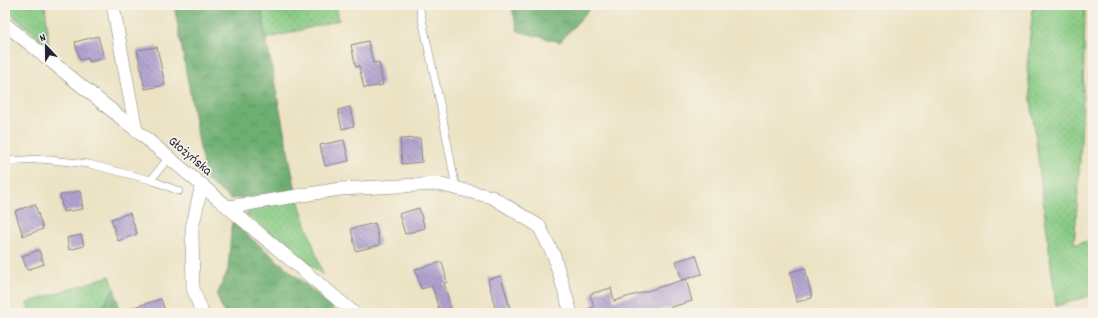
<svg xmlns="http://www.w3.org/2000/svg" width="1098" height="318" font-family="Dekko,sans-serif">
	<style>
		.grass { fill: url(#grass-dots); stroke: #54765f }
		.forest { fill: url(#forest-crowns); stroke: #486856 }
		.building { fill: url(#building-back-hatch) }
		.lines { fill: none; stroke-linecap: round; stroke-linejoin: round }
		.service-casing { stroke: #878280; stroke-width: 8 }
		.minor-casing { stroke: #878280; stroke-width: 14 }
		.service { stroke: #fff; stroke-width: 7 }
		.minor { stroke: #fff; stroke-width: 13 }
		.labels { text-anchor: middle; stroke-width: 3.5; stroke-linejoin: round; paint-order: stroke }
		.street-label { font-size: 14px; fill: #22223b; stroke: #f7f3e8 }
	</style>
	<defs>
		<pattern id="grass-dots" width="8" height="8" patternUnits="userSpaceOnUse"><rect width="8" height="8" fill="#87ca83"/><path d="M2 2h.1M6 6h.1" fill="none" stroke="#74ad72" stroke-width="1.8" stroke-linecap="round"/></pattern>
		<pattern id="forest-crowns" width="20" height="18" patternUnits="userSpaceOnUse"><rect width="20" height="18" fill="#6dae71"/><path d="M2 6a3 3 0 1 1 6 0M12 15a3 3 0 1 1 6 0" fill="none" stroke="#598d5e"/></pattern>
		<pattern id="building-back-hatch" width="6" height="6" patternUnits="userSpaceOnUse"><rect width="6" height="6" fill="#b1a3d0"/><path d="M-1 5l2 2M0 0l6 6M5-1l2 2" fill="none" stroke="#9084aa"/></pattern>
	</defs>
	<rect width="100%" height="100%" fill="#f7f3e8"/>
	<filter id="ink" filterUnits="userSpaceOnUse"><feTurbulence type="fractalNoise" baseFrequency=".025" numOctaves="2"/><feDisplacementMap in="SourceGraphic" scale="8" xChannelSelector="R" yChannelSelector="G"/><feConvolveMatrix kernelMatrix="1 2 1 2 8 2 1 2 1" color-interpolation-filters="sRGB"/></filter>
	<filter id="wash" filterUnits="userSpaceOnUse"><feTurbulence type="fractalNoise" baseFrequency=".012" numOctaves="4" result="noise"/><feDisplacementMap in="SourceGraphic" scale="16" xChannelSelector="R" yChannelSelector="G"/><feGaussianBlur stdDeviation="0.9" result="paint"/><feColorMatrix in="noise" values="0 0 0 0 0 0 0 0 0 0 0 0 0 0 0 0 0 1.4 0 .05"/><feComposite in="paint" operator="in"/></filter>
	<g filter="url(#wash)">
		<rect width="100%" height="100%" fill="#ece3c4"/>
		<g class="grass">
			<path d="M5,5h40l4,41 -44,-37z"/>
			<path d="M261,5h75l3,15 -73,19z"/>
			<path d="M1033,5h52c-1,80 -4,159 -11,239l19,-4v55l-37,11 -29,-239z"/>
			<path d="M298,200l25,75 -77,-61 8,-7z"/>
			<path d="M110,276l4,12 -14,25h-70l-3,-10z"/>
		</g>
		<g class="forest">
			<path d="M174,5h87l5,34 30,153 -65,7 -31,-24 3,-11z"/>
			<path d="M511,5h82l-33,37 -42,-11z"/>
			<path d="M232,222l99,84 4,7h-111l-7,-18 11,-25z"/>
			<path d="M114,288l7,25h-21z"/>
		</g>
		<g id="blocks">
			<g class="building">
				<path d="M98,36l6,22 -15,4 -1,-4 -8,2 -5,-18z"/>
				<path d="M368,41l5,22 6,-1 4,23 -19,3 -5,-22 -3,1 -5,-22z"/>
				<path d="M157,47l8,38 -20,4 -8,-39z"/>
				<path d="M350,107l4,19 -12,3 -4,-19z"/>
				<path d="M420,138l2,24 -20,2 -2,-25z"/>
				<path d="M344,140l5,21 -24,5 -5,-21z"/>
				<path d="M80,191l3,18 -20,3 -3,-17z"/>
				<path d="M35,204l8,25 -20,7 -8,-25z"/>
				<path d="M419,208l6,20 -20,6 -6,-20z"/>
				<path d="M130,213l7,21 -19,7 -7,-22z"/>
				<path d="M375,223l5,22 -24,6 -5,-22z"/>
				<path d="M81,235l3,11 -15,4 -2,-12z"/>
				<path d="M39,250l5,14 -17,6 -5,-14z"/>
				<path d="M696,255l6,19 -20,6 -6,-19z"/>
				<path d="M442,262l5,20 -3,1 8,30h-12l-8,-27 -11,3 -6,-20z"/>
				<path d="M805,268l7,30 -15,4 -7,-30z"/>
				<path d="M501,276l9,32 -14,4 -8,-33z"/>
				<path d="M686,279l6,22 -41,12h-67v-3l10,-3 -4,-13 21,-6 3,13z"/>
				<path d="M161,299l5,14h-41l-1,-3z"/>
			</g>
		</g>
	</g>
	<g filter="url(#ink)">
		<use href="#blocks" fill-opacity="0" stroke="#878280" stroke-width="1"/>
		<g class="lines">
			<g class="service-casing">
				<g id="service">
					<path d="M419,5l21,98 16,85"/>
					<path d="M5,161l36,-2 48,5 62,16 18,-23"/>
					<path d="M151,180l28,11"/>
				</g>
			</g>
			<g class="minor-casing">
				<g id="minor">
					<path d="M113,5l4,23 19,102"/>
					<path d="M5,24l131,106 218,183"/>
					<path d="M202,184l-10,44 1,60 9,25"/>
					<path d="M229,207l111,-18 98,-5 54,13 47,29 15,30 17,57"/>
				</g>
			</g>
			<use href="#service" class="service"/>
			<use href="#minor" class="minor"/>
		</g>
	</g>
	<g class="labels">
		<g class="street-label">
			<text transform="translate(191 155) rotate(40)" y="5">Głożyńska</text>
		</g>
	</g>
	<rect width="1098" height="318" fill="none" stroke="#f7f3e8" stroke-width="20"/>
	<g transform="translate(46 46) rotate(338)" stroke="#f7f3e8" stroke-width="3" paint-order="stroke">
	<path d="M0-3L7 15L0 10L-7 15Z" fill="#22223b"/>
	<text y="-6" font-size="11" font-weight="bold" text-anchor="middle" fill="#22223b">N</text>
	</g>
</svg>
